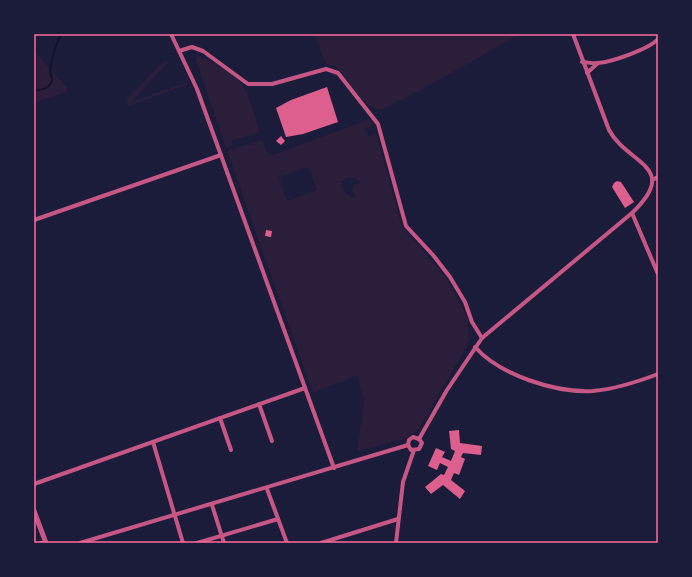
<svg xmlns="http://www.w3.org/2000/svg" width="692" height="577" font-family="'Source Sans 3',sans-serif">
	<style>
		.green { fill: #2a1e3b; fill-rule: evenodd }
		.lines { fill: none; stroke-linecap: round; stroke-linejoin: round }
		.stream { stroke: #12122b; stroke-width: 2 }
		.building { fill: #dd5f8e }
		.minor { stroke: #c65784; stroke-width: 4 }
		.tertiary { stroke: #c65784; stroke-width: 5 }
		.neatline { fill: none; stroke: #ff6b9d; stroke-width: 1.5 }
	</style>
	<rect width="100%" height="100%" fill="#1b1b3a"/>
	<g class="green">
		<path d="M314,34h207c-47,25 -91,53 -139,75 -21,1 -31,-28 -44,-40 -3,-3 -8,-4 -12,-5z"/>
		<path d="M34,51l34,38 -2,3 -32,11z"/>
		<path d="M195,56c14,2 42,18 49,31 7,14 11,30 16,45l-28,9 1,5 -7,2z"/>
		<path d="M165,60l3,2 -37,40 57,-20 1,2 -61,22 -1,-7z"/>
		<path d="M370,119l4,6 -9,4 3,8 8,-4 26,94 42,48 23,40 2,25 -4,5 2,1 -49,84 -13,9 -48,12 7,-49 -6,-27 -45,18 -86,-242 22,-7 3,1 1,-2 9,-3 6,14 5,1zM308,167l9,23 -30,11 -8,-24zM349,177l6,1 4,5 -5,3 -2,4 3,6 -3,1c-5,-3 -12,-6 -10,-14l-3,-2h4z"/>
	</g>
	<g class="lines">
		<path class="stream" d="M34,91c6,-1 14,-2 17,-8 3,-4 -1,-8 -1,-12 2,-12 5,-28 12,-37"/>
	</g>
	<g class="building">
		<path d="M327,87l11,35 -35,12 -17,3 -10,-29 15,-8z"/>
		<path d="M281,136l4,5 -4,4 -5,-4z"/>
		<path d="M617,181l4,1 13,20 -9,6 -13,-21 2,-4z"/>
		<path d="M266,230l6,1 -1,6 -6,-1z"/>
		<path d="M459,430l1,13 22,3 -1,9 -18,-2 -2,4 4,2 -6,16 -5,-2 -3,7 14,11 -5,8 -17,-14 -12,9 -6,-7 16,-13 3,1 4,-8 -8,-4 -3,7 -9,-4 8,-18 9,4 -3,5 9,4 4,-10 -4,-2 -2,-18z"/>
	</g>
	<g class="lines">
		<g class="minor">
			<path d="M171,34l26,55 137,379"/>
			<path d="M179,51l13,-4 11,4 45,33h24l54,-15 12,4 40,51 28,102 27,29 17,22 15,25 7,20 10,16"/>
			<path d="M582,62c5,0 11,2 16,1 14,-1 51,-14 60,-24"/>
			<path d="M587,73l11,-10"/>
			<path d="M652,180l6,-3"/>
			<path d="M632,213l26,61"/>
			<path d="M34,220l187,-65"/>
			<path d="M475,347c25,28 80,46 118,44 22,-2 44,-9 65,-17"/>
			<path d="M259,404l13,37"/>
			<path d="M220,418l11,32"/>
			<path d="M419,439l28,-49 35,-52 150,-125c49,-47 -4,-48 -23,-83l-36,-96"/>
			<path d="M153,442l30,101"/>
			<path d="M408,445l3,5 8,-1 3,-6 -3,-4"/>
			<path d="M408,445l1,-5 4,-3 6,2"/>
			<path d="M34,484l271,-96"/>
			<path d="M267,489l20,54"/>
			<path d="M212,505l12,38"/>
			<path d="M41,543h4"/>
			<path d="M80,543l328,-98"/>
			<path d="M197,543l81,-24"/>
			<path d="M321,543l77,-24"/>
			<path d="M396,543l7,-61 11,-32"/>
		</g>
		<path class="tertiary" d="M34,511l12,32"/>
	</g>
	<rect width="692" height="577" fill="none" stroke="#1b1b3a" stroke-width="70"/>
	<rect x="35" y="35" width="622" height="507" class="neatline"/>
</svg>
